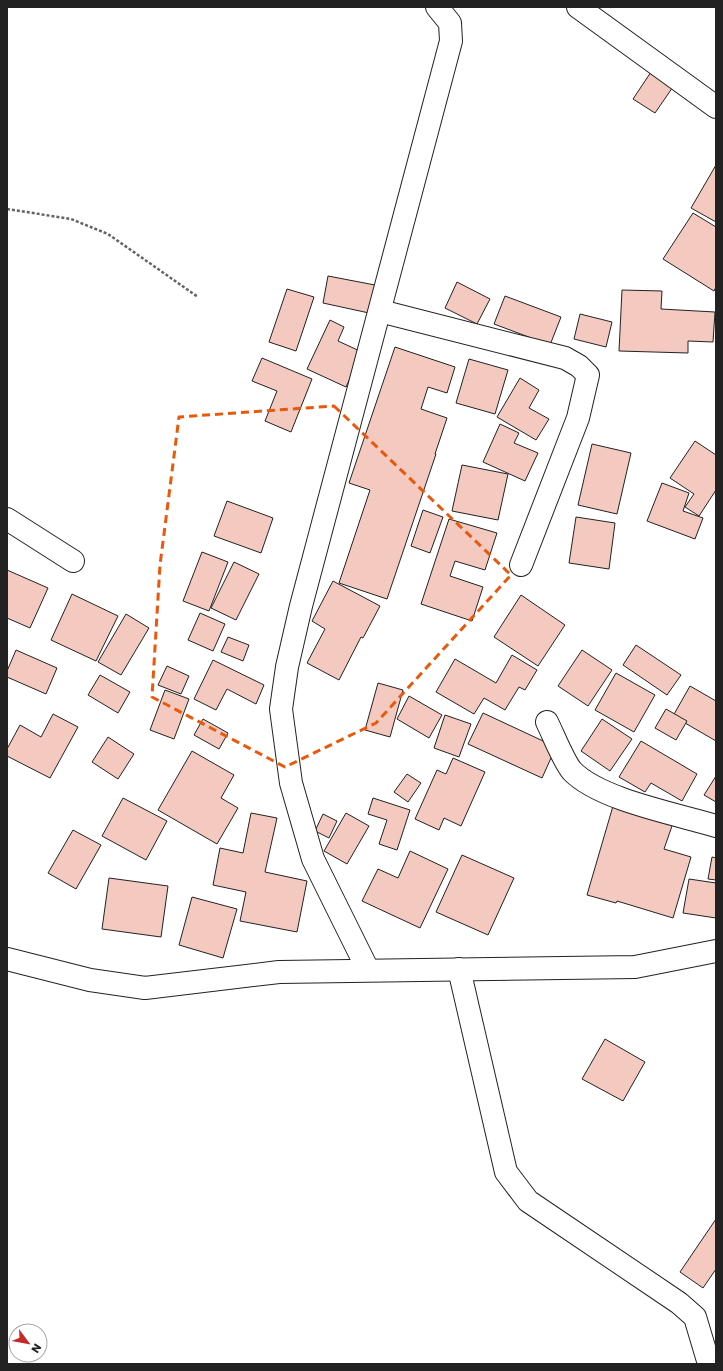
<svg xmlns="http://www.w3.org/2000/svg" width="723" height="1371" font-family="Poppins,sans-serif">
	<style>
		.building { fill: #f3c9c0; stroke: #222 }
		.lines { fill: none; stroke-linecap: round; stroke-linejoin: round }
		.minor-casing { stroke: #222; stroke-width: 24 }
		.secondary-casing { stroke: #222; stroke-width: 24 }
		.path { stroke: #646464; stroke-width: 2.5; stroke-dasharray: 3 2; stroke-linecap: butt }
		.minor { stroke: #fff; stroke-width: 22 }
		.secondary { stroke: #fff; stroke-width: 22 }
		.marked { fill: none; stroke: #e8590c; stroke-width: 3; stroke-dasharray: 8 5; stroke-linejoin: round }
	</style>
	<rect width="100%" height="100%" fill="#fff"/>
	<g class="building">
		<path d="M653,69l22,15 -20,29 -22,-14z"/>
		<path d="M716,165v57l-25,-14z"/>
		<path d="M693,213l23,14v60l-2,4 -51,-32z"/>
		<path d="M328,276l47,9 -6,28 -46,-10z"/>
		<path d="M457,282l33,17 -13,25 -32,-16z"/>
		<path d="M287,289l27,8 -18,54 -27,-9z"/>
		<path d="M622,290l40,1 -1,18 54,3 -2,30 -25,-1v12l-69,-2z"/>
		<path d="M505,296l56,21 -11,28 -56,-21z"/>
		<path d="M580,314l32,8 -6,25 -32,-8z"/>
		<path d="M330,320l14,7 -6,14 24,11 -16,35 -39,-18z"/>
		<path d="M395,347l60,20 -8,26 -19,-6 -7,22 26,9 -12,36h1l-49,145 -48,-16 31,-93 -21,-7z"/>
		<path d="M262,358l50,21 -21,53 -26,-11 12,-30 -25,-10z"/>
		<path d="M469,359l39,11 -13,44 -39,-11z"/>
		<path d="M520,378l19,12 -10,18 20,11 -13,21 -39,-23z"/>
		<path d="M500,424l19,9 -5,10 24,10 -13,28 -42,-19z"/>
		<path d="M695,441l21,14v35l-17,26 -14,-9 9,-13 -24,-16z"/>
		<path d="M592,444l39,9 -14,61 -39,-9z"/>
		<path d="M462,465l46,9 -10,46 -46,-9z"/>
		<path d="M662,483l27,10 -6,18 20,7 -8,21 -48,-18z"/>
		<path d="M227,501l46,17 -12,35 -47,-17z"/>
		<path d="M423,510l20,7 -13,36 -19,-7z"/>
		<path d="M576,517l39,6 -6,46 -40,-6z"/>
		<path d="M449,519l48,14 -12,37 -30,-9 -5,15 33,11 -11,34 -51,-17z"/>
		<path d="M202,552l26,10 -19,49 -26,-10z"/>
		<path d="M234,562l25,12 -23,46 -25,-12z"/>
		<path d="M7,570l41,18 -18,40 -23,-10z"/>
		<path d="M333,581l47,25 -17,32 -2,-1 -22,43 -32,-17 18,-34 -13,-8z"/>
		<path d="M72,594l46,22 -22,45 -45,-21z"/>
		<path d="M521,595l44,30 -27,41 -44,-29z"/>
		<path d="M200,613l25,11 -12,27 -25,-11z"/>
		<path d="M126,614l23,14 -28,47 -23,-13z"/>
		<path d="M228,637l21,8 -6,16 -22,-9z"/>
		<path d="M636,645l45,30 -14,20 -44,-30z"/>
		<path d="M16,650l41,18 -11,26 -39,-17v-6z"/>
		<path d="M582,650l30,20 -24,36 -30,-20z"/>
		<path d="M512,655l25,15 -12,20 -6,-3 -14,23 -21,-12 -10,16 -38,-22 19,-33 41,24z"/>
		<path d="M213,660l51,25 -8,19 -29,-15 -11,21 -22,-11z"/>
		<path d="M167,666l22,10 -8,18 -23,-9z"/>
		<path d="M616,673l39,22 -21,37 -39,-22z"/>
		<path d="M100,675l30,17 -12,21 -30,-18z"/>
		<path d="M378,683l25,7 -13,47 -25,-7z"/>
		<path d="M690,686l26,15v40l-43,-25z"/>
		<path d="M165,690l24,9 -15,40 -24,-9z"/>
		<path d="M409,696l33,19 -13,23 -32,-19z"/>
		<path d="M666,709l21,12 -11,19 -21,-12z"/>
		<path d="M483,713l73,34 -14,31 -74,-34z"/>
		<path d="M53,714l25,13 -28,51 -43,-22v-7l13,-24 21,12z"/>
		<path d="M445,715l26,9 -12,33 -25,-9z"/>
		<path d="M203,719l25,14 -9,16 -25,-14z"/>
		<path d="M602,719l30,20 -22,32 -29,-20z"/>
		<path d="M108,737l26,17 -16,25 -26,-17z"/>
		<path d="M641,741l56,33 -15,27 -31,-18 -6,9 -26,-15z"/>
		<path d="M192,751l42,24 -13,23 17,10 -21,36 -59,-34z"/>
		<path d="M453,758l32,14 -24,54 -17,-8 -5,12 -24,-11 22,-49 9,4z"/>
		<path d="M407,774l14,9 -13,19 -14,-10z"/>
		<path d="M716,776v26l-12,-7z"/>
		<path d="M123,798l44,23 -21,39 -44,-24z"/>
		<path d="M373,798l37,12 -13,40 -18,-6 8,-24 -19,-6z"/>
		<path d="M613,806l60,17 -9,26 27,8 -18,61 -56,-17 -1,2 -29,-8z"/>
		<path d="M251,813l26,5 -12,54 42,9 -10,51 -57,-11 6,-29 -33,-7 7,-37 23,5z"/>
		<path d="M346,813l23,13 -22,38 -23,-13z"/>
		<path d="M323,814l14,7 -8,17 -14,-7z"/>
		<path d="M73,830l28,15 -25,44 -28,-16z"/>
		<path d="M410,851l38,18 -28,59 -58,-27 16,-32 20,9z"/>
		<path d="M462,855l52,23 -26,57 -52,-23z"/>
		<path d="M712,857l4,1v22l-8,-1z"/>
		<path d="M109,878l59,8 -7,51 -59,-8z"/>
		<path d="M689,879l27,4v35l-33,-5z"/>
		<path d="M192,897l45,12 -14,49 -44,-13z"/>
		<path d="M605,1039l40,23 -22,39 -41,-22z"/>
		<path d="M716,1219v50l-13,19 -23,-16z"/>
	</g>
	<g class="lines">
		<g class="minor-casing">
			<g id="minor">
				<path d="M380,311l185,47 14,8 9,9 -10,43 -57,147"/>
				<path d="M7,519l66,42"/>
				<path d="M547,722c6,12 17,40 25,49 28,29 105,43 144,55"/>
				<path d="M7,959l83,21 55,8 134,-16 356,-5 81,-16"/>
				<path d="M459,969l47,203 22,29 151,102 16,14 14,47"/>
				<path d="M368,970l-55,-111 -22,-76 -10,-74 6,-42 14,-61 150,-565 -1,-18 -13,-16"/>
			</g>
		</g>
		<g class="secondary-casing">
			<path id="secondary" d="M578,7l138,100"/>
		</g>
		<path class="path" d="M7,209l64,10 37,15 90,63"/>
		<use href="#minor" class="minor"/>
		<use href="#secondary" class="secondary"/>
	</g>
	<path class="marked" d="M334,406l177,169 -135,148 -91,44 -133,-70 8,-132 19,-148z"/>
	<rect width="723" height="1371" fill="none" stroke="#222222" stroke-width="16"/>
	<g transform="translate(28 1343) rotate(122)"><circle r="19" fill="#ffffff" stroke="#a7a7a7"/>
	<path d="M0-3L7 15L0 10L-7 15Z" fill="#c62828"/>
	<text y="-6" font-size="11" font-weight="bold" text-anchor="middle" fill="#222222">N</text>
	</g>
</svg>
